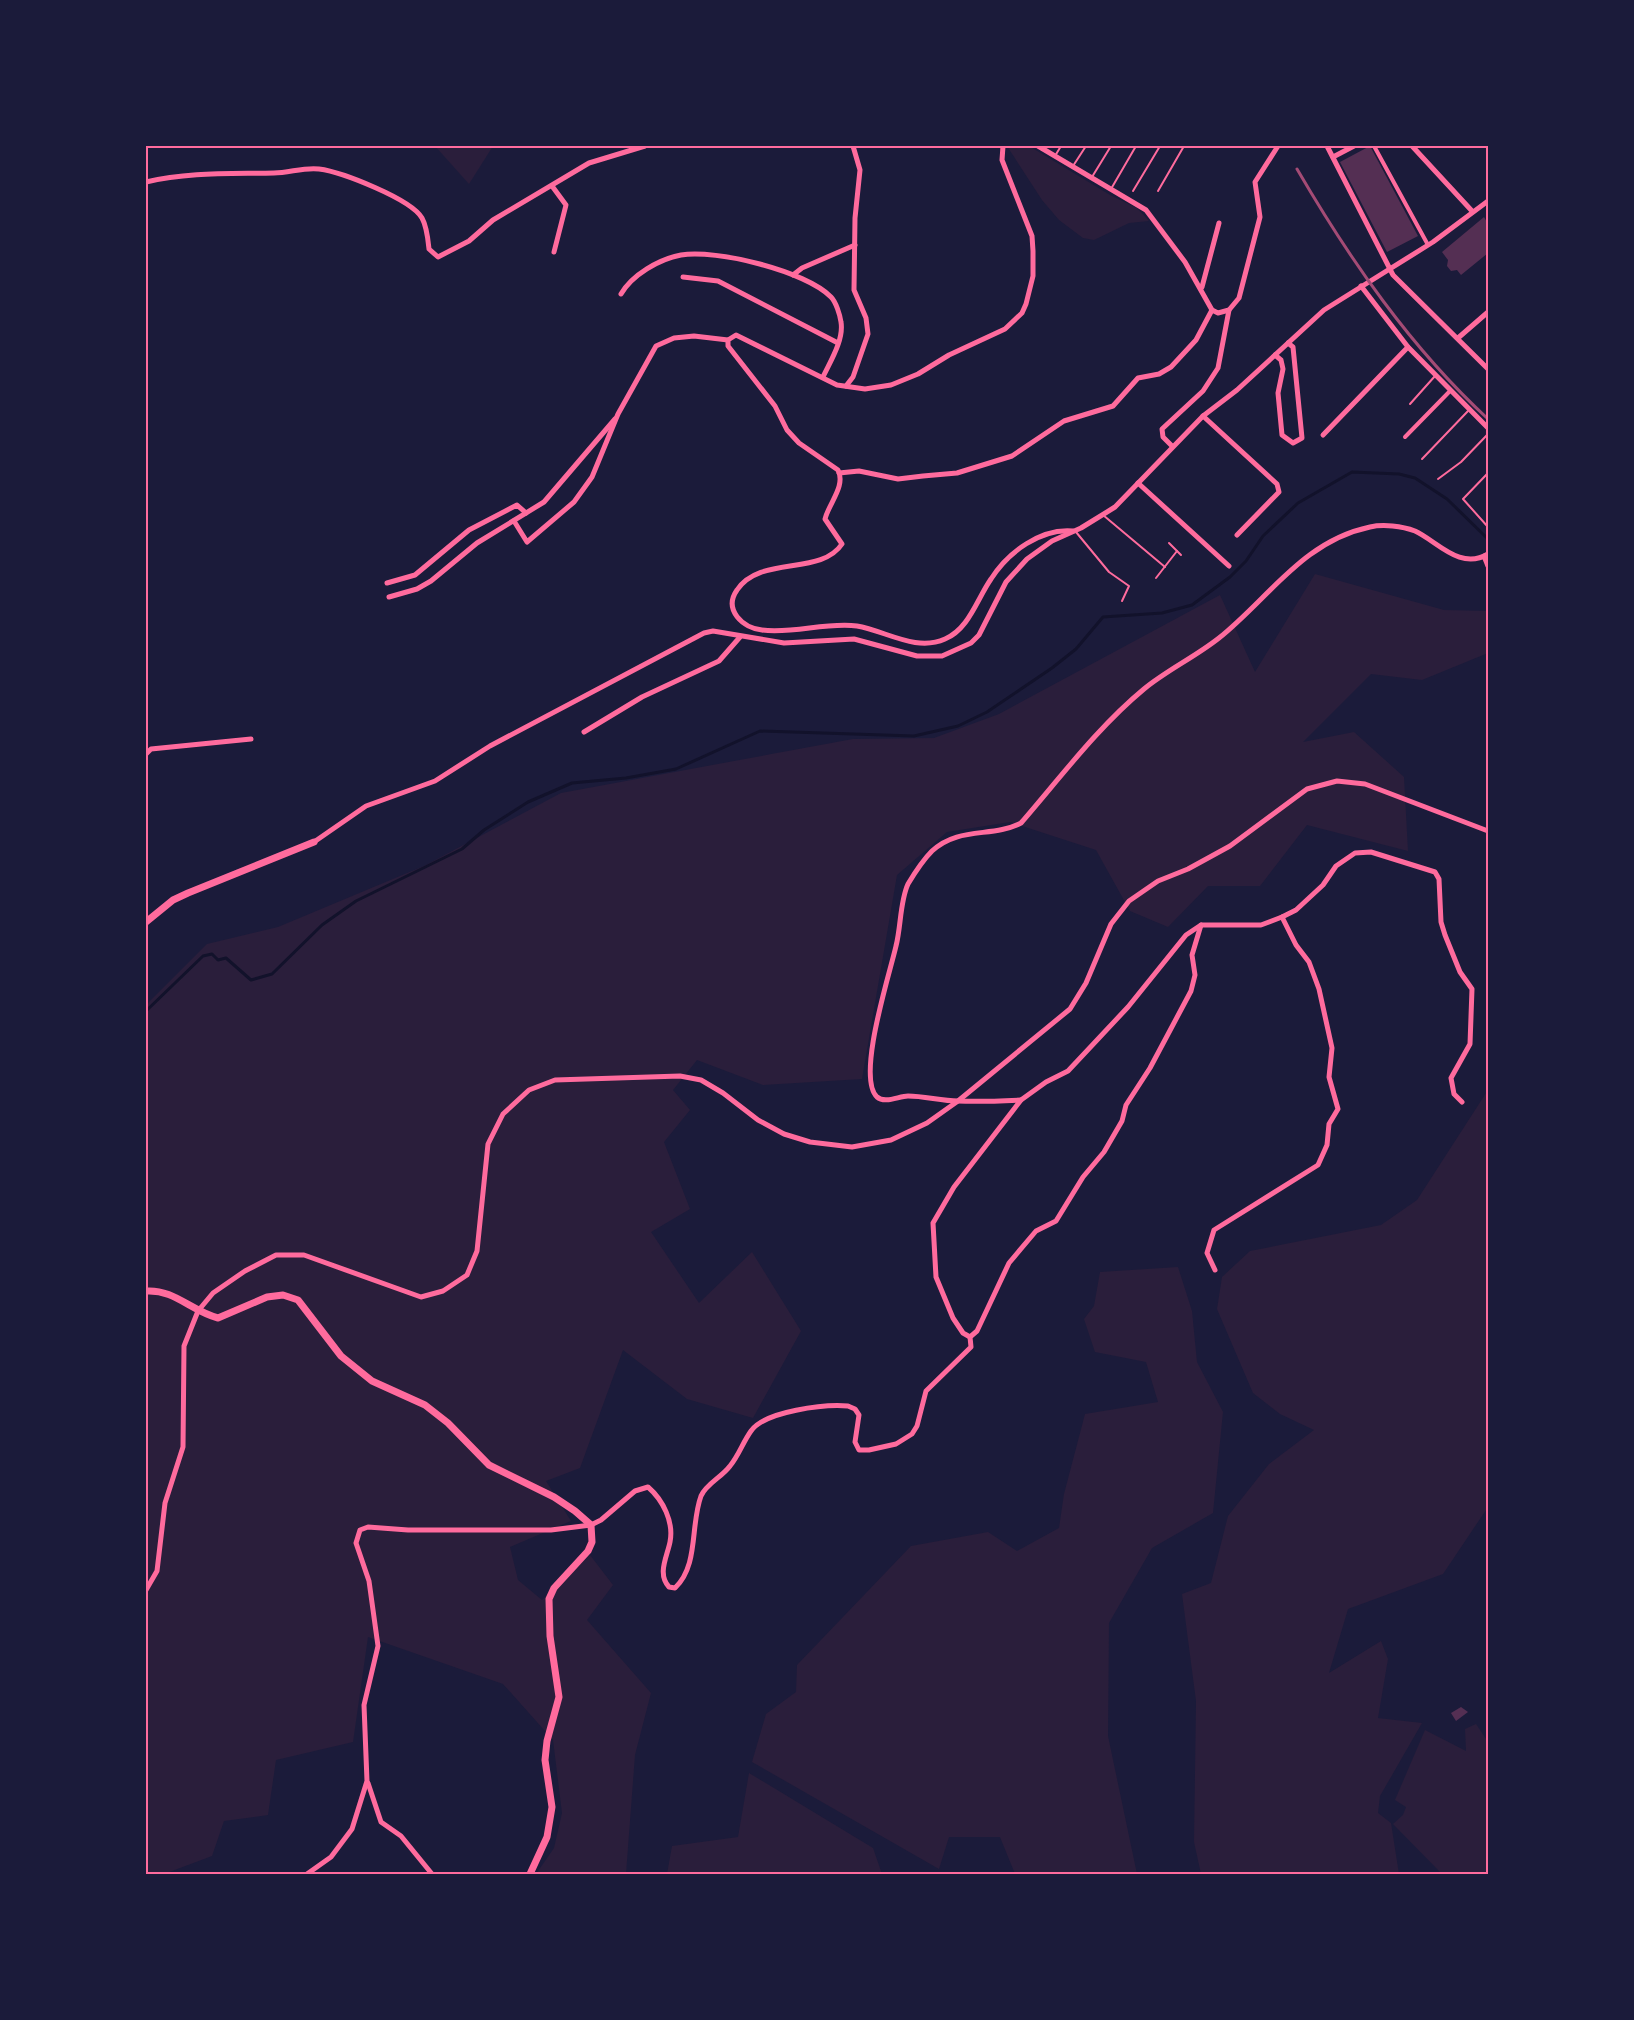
<svg xmlns="http://www.w3.org/2000/svg" width="1634" height="2020" font-family="Lora,serif">
	<style>
		.green { fill: #2a1e3b }
		.lines { fill: none; stroke-linecap: round; stroke-linejoin: round }
		.stream { stroke: #12122b; stroke-width: 3 }
		.building { fill: #542f53 }
		.service { stroke: #ff6b9d; stroke-width: 2 }
		.pedestrian { stroke: #ff6b9d; stroke-width: 4 }
		.minor { stroke: #ff6b9d; stroke-width: 5 }
		.tertiary { stroke: #ff6b9d; stroke-width: 7 }
		.rail { stroke: #a44b75; stroke-width: 3 }
		.neatline { fill: none; stroke: #ff6b9d; stroke-width: 2 }
	</style>
	<rect width="100%" height="100%" fill="#1b1b3a"/>
	<g class="green">
		<path d="M435,146h58l-24,38z"/>
		<path d="M1007,146h22l81,49 27,13 12,13 -20,2 -35,17 -11,-2 -24,-18 -17,-20z"/>
		<path d="M1315,574l129,36 44,1v42l-66,27 -51,-6 -68,68 51,-10 50,45 4,74 -101,-26 -47,61h-52l-40,41 -38,-16 -34,-61 -86,-28 -63,10 -50,43 -35,204 -99,6 -66,-25 -24,30 17,20 -26,32 26,67 -39,23 48,71 53,-51 49,79 -48,87 -66,-19 -64,-49 -43,118 -34,13 25,40 -61,26 8,33 24,20 48,-45 23,30 -26,35 64,73 -16,62 -9,119h-90l18,-26 8,-35 -9,-73 -50,-56 -135,-47 -15,105 -77,18 -8,55 -44,6 -12,35 -48,18h-18v-867l3,-5 58,-58 71,-17 146,-61 137,-73 292,-54 81,-1 65,-24 221,-119 35,77z"/>
		<path d="M1488,1090v417l-45,67 -95,35 -19,64 52,-32 7,18 -10,59 44,5 -42,73 -2,17 13,10 8,51h-198l-7,-32 2,-141 -14,-107 29,-11 17,-67 41,-52 45,-34 -34,-16 -27,-21 -36,-84 5,-32 28,-26 131,-26 36,-25z"/>
		<path d="M1178,1267l14,44 5,51 26,50 -10,101 -61,35 -43,75 -1,113 29,138h-122l-15,-37h-51l-10,32 -187,-107 14,-48 30,-22 1,-27 114,-119 77,-14 29,19 42,-23 5,-34 21,-80 73,-12 -12,-40 -51,-10 -11,-33 10,-13 6,-34z"/>
		<path d="M1476,1724l12,18v132h-46l-49,-50 10,-9 3,-8 -11,-7 30,-70 41,21 -1,-22z"/>
		<path d="M749,1773l124,75 9,26h-215l5,-28 66,-9z"/>
	</g>
	<g class="lines">
		<path class="stream" d="M146,1011l57,-55 9,-2 6,6 8,-2 25,22 21,-6 50,-49 34,-24 106,-52 22,-19 44,-28 44,-19 54,-5 50,-9 84,-38 154,5 44,-10 29,-14 65,-44 24,-19 27,-32 59,-4 30,-8 38,-28 16,-16 17,-25 35,-33 54,-31 47,2 16,4 32,21 41,40"/>
	</g>
	<g class="building">
		<path d="M1370,146l48,90 -31,16 -47,-90z"/>
		<path d="M1484,217l4,7v29l-27,22 -4,-5 -6,1 -4,-5 1,-6 -6,-8z"/>
		<path d="M1461,1707l7,5 -12,9 -5,-8z"/>
	</g>
	<g class="lines">
		<g class="service">
			<path d="M1055,156l6,-10"/>
			<path d="M1073,166l13,-20"/>
			<path d="M1092,177l19,-31"/>
			<path d="M1111,189l25,-43"/>
			<path d="M1133,191l27,-45"/>
			<path d="M1158,191l26,-45"/>
			<path d="M1410,404l25,-28"/>
			<path d="M1422,459l46,-48"/>
			<path d="M1488,473l-25,26 25,28"/>
			<path d="M1438,479l23,-17 27,-28"/>
			<path d="M1103,515l62,52"/>
			<path d="M1076,532l33,40 20,14 -7,15"/>
			<path d="M1169,543l12,12"/>
			<path d="M1156,578l21,-27"/>
		</g>
		<g class="pedestrian">
			<path d="M1374,146l54,99"/>
			<path d="M1405,437l45,-46"/>
		</g>
		<g class="minor">
			<path d="M1003,146l-1,14 30,76 1,15v25l-7,28 -4,9 -17,16 -56,26 -31,19 -27,11 -26,4 -28,-4 -101,-50 -8,5v6l47,60 12,24 12,13 39,27c8,16 -9,33 -13,49l17,25c-21,32 -82,11 -105,46 -14,20 6,38 25,40 32,4 63,-8 95,-4 29,5 59,26 88,13 24,-10 32,-40 46,-60 17,-27 50,-51 82,-48"/>
			<path d="M1038,146l108,64 39,52 27,48 6,3 11,-3 10,-12 21,-81 -5,-35 23,-36"/>
			<path d="M1327,146l66,129 95,94"/>
			<path d="M1412,146l60,65"/>
			<path d="M1333,157l21,-11"/>
			<path d="M146,182c42,-10 84,-8 128,-9 15,0 30,-6 45,-4 23,3 92,30 103,49 5,9 6,21 7,31l9,8 31,-16 24,-21 96,-57 56,-17"/>
			<path d="M552,186l14,19 -12,47"/>
			<path d="M793,275l9,-7 53,-23"/>
			<path d="M683,277l35,4 120,62"/>
			<path d="M1361,286l47,61 80,81"/>
			<path d="M1202,287l17,-64"/>
			<path d="M621,294c11,-19 38,-35 60,-39 35,-6 125,16 150,42 5,5 9,18 10,25 3,18 -11,40 -18,55"/>
			<path d="M1458,338l30,-26"/>
			<path d="M1275,355l6,5 2,9 -5,24 4,42 11,8 9,-5 -9,-91 -5,-4"/>
			<path d="M846,386l7,-9 15,-43 -2,-16 -12,-28 1,-72 5,-48 -7,-24"/>
			<path d="M1203,416l74,68 2,8 -42,43"/>
			<path d="M1323,435l85,-88"/>
			<path d="M1172,446l-9,-9 -1,-8 41,-38 15,-23 11,-58"/>
			<path d="M839,473l20,-2 39,8 25,-3 34,-3 55,-17 52,-35 49,-15 25,-28 21,-4 12,-7 25,-27 16,-30"/>
			<path d="M1138,483l91,83"/>
			<path d="M514,521l13,21 47,-40 18,-25 26,-63 38,-68 18,-8 20,-2 34,4"/>
			<path d="M1484,556l4,10"/>
			<path d="M387,583l28,-8 54,-45 48,-25 9,8"/>
			<path d="M389,597l28,-8 14,-8 46,-38 67,-41 71,-83"/>
			<path d="M584,732l58,-35 77,-36 21,-24"/>
			<path d="M146,754l5,-5 100,-10"/>
			<path d="M314,842l52,-36 69,-25 55,-35 214,-113 9,-2 71,12 70,-4 63,17h25l29,-13 8,-8 27,-53 21,-23 25,-18 29,-13 34,-21 88,-91 34,-26 87,-80 109,-68 55,-41"/>
			<path d="M1021,1100c-21,1 -42,2 -63,1 -17,0 -33,-5 -50,-5 -9,0 -23,8 -31,1 -21,-20 13,-124 19,-151 5,-19 4,-45 12,-62 6,-10 16,-25 24,-33 27,-25 60,-13 89,-28 39,-45 77,-96 123,-134 23,-19 51,-32 75,-51 50,-40 84,-97 151,-111 13,-3 32,-1 45,4 22,10 45,40 73,23"/>
			<path d="M1215,1270l-8,-17 7,-23 104,-65 9,-20 2,-21 9,-15 -9,-32 3,-29 -13,-59 -10,-27 -13,-17 -14,-28"/>
			<path d="M970,1337l-7,-4 -10,-15 -17,-41 -3,-54 21,-36 67,-87 25,-18 22,-11 60,-64 58,-72 15,-10h60l21,-8 14,-7 27,-25 13,-19 19,-13 16,-1 64,20 4,7 2,43 4,13 15,37 12,17 -2,55 -19,34 3,16 8,8"/>
			<path d="M146,1590l11,-19 8,-68 18,-56 1,-101 14,-35 15,-18 32,-22 31,-16h28l117,42 22,-6 24,-16 10,-24 11,-107 15,-30 26,-24 26,-10 125,-4 21,4 22,13 35,27 26,14 26,8 42,5 39,-7 36,-17 31,-22 112,-92 16,-26 25,-59 18,-23 29,-20 30,-12 42,-23 77,-57 30,-8 28,3 123,47"/>
			<path d="M368,1783l13,39 20,14 31,38"/>
			<path d="M307,1874l24,-17 21,-28 15,-48 -3,-76 14,-59 -9,-65 -13,-38 4,-13 8,-3 40,3h143l40,-5 10,-5 34,-29 13,-4c15,13 26,35 22,55 -3,15 -13,32 -1,45l6,1c24,-23 15,-62 26,-92 5,-12 21,-19 29,-30 9,-11 13,-24 21,-35 14,-20 74,-27 97,-25l7,3 4,6 -4,27 4,8h10l27,-6 16,-10 5,-8 9,-35 45,-44 -1,-10 7,-6 32,-68 27,-32 20,-10 27,-44 21,-25 18,-31 4,-16 24,-37 41,-77 4,-16 -3,-20 9,-30"/>
		</g>
		<g class="tertiary">
			<path d="M146,922l27,-22 15,-7 126,-51"/>
			<path d="M146,1291c28,-2 45,20 72,27l49,-21 16,-2 15,5 43,56 31,25 53,24 23,18 41,42 65,32 21,14 16,14 1,17 -4,9 -34,37 -5,11 1,37 9,61 -12,44 -2,19 7,47 -5,30 -17,37"/>
		</g>
		<path class="rail" d="M1297,169c53,91 114,179 191,250"/>
	</g>
	<rect width="1634" height="2020" fill="none" stroke="#1b1b3a" stroke-width="294"/>
	<rect x="147" y="147" width="1340" height="1726" class="neatline"/>
</svg>
